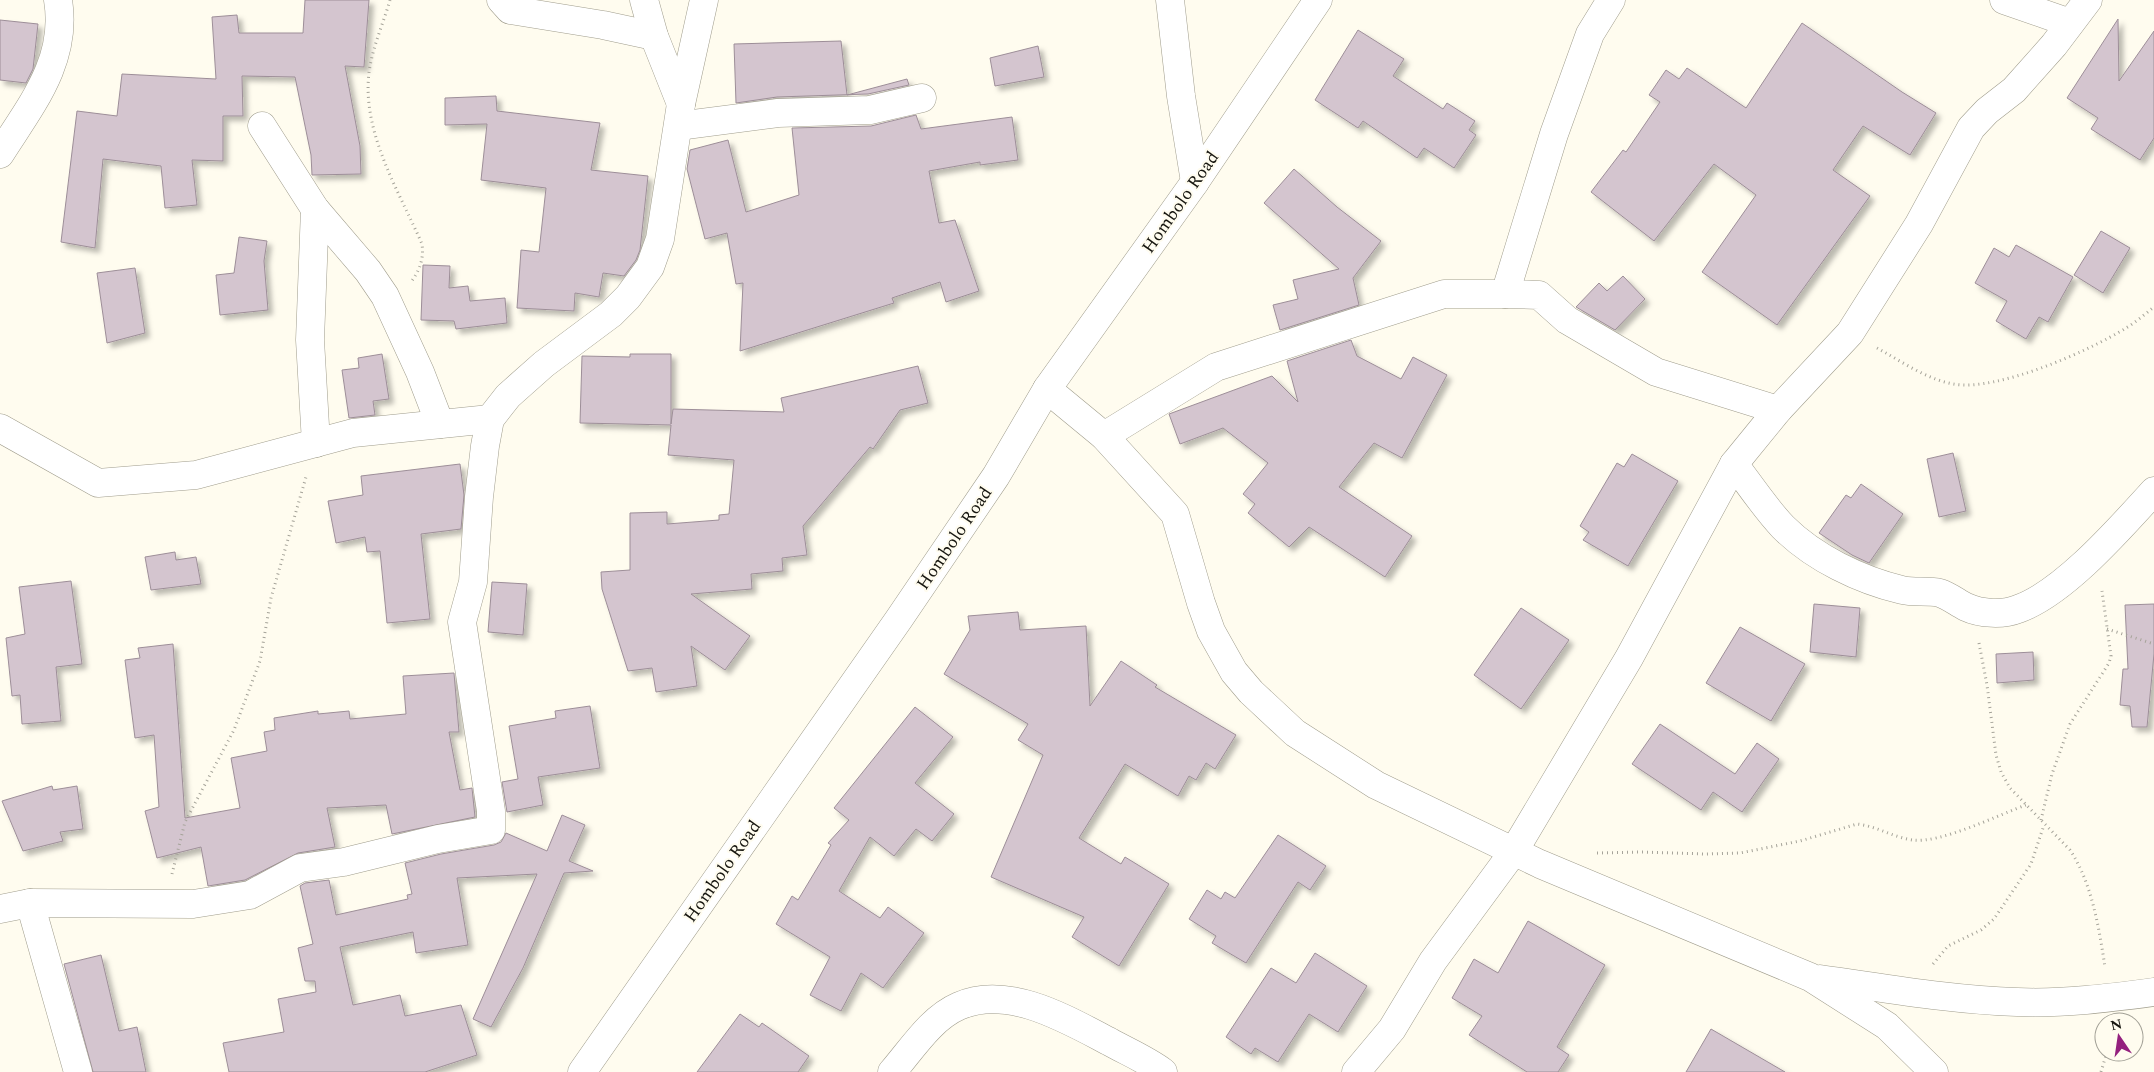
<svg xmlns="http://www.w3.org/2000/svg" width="2154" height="1072" font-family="Spectral,serif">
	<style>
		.building { fill: #d4c5cf; stroke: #9d8e98; filter: url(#shadow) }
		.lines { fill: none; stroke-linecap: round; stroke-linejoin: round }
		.minor-casing { stroke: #a09d8d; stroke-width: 29 }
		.tertiary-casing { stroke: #a09d8d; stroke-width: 29 }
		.path { stroke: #a5a399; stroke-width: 3; stroke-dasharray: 1 4; stroke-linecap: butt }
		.minor { stroke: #fff; stroke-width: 28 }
		.tertiary { stroke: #fff; stroke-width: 28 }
		.labels { text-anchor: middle; stroke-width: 4; stroke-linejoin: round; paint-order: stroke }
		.street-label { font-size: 18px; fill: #171610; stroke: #fffcef }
	</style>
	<defs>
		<filter id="shadow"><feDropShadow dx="4.5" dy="4.5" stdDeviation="2.5" flood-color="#0004"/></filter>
	</defs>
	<rect width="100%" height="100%" fill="#fffcef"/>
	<g class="building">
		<path d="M305,0h64l-5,67 -19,-1 15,80 1,28 -49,1 -1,-20 -16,-78 -53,-1 1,40h-20v45l-31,-1 5,45 -32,3 -4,-42 -58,-7 -8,89 -34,-6 16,-131 40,5 5,-42 94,5 -4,-62 25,-2 2,18h64z"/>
		<path d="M2118,19l1,62 35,-50v107l-14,22 -49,-31 7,-11 -31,-20z"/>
		<path d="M0,20l38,4 -5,45 -7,14 -26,-3z"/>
		<path d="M1802,23l100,69 34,21 -26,42 -47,-29 -30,44 37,26 -93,129 -75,-53 54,-77 -42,-31 -60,77 -63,-49 32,-42 3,2 34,-50 -11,-7 17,-25 13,9 8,-11 59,40z"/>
		<path d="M1358,30l46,29 -11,17 50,33 4,-6 28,18 -6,9 7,5 -22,33 -30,-20 -7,10 -54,-37 -5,7 -43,-28z"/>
		<path d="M841,41l6,54 60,-16 2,6 -41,9 -91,3 -41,6 -2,-59z"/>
		<path d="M1038,46l6,31 -49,9 -5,-28z"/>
		<path d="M496,96l1,15 103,12 -9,47 57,6 -8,74 -4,10 -12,16 -21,-3 -4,24 -24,-4 -1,18 -57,-3 4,-58 18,2 7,-64 -65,-8 6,-56 -42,1v-27z"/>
		<path d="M916,115l5,14 91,-12 6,43 -38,5v-3l-51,9 10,52 16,-3 24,71 -33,11 -6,-20 -48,16 2,5 -154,48 3,-68 -7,1 -9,-51 -22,6 -18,-70 3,-19 38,-10 18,72 53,-17 -7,-67 79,-2z"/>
		<path d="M1294,169l43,38 44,34 -28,37 6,27 -79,25 -7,-25 25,-6 -5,-19 46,-11 -75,-66z"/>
		<path d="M2101,231l29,17 -27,45 -29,-18z"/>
		<path d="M239,237l28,4 -3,20 4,49 -48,5 -4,-40 18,-2z"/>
		<path d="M2016,245l57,32 -25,45 -9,-5 -13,22 -30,-18 11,-20 -32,-18 19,-35 15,9z"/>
		<path d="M423,265l27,1 -1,22 19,-2 2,15 35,-3 2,25 -51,6 -2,-8 -33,-1z"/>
		<path d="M135,268l10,65 -38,10 -10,-70z"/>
		<path d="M1623,276l22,23 -30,31 -39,-23 23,-24 8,8z"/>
		<path d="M1351,340l6,16 44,23 12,-22 34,18 -45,83 -28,-15 -35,44 73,49 -27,41 -76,-50 -20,20 -41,-34 7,-9 -12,-10 25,-31 -45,-35 -43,16 -11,-30 103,-38 26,26 -11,-41z"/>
		<path d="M382,354l7,45 -16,2 2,14 -26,3 -7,-48 17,-2 -1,-10z"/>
		<path d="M630,354h41v70l2,-15 111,3 -3,-14 137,-32 10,37 -28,7 -27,39 -3,-2 -67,79 4,29 -25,3 1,13 -32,3 1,15 -61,5 59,42 -25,34 -34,-24 6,40 -41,6 -4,-24 -24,3 -26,-82 -1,-17 29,-2v-57l37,-1v12l52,-4v-5l10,-1 5,-54 -66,-5 3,-30 -91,-2 2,-67 48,1z"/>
		<path d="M1953,453l13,58 -27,6 -12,-58z"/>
		<path d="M1632,454l46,27 -50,85 -45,-26 6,-8 -9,-6 37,-63 7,4z"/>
		<path d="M460,464l4,31 -3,34 -40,5 9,85 -43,4 -7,-72 -13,1 -2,-15 -29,6 -8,-42 35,-6 -2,-19z"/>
		<path d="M1861,484l42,30 -34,49 -17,-8 -33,-22 27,-38 5,3z"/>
		<path d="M175,552l1,8 20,-3 5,27 -50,6 -6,-33z"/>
		<path d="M71,581l11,83 -26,3 5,54 -39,3 -2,-29 -8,1 -6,-58 19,-4 -6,-47z"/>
		<path d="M492,582l35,2 -4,51 -35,-3z"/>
		<path d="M1814,604l46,4 -4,49 -46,-5z"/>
		<path d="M2154,604v50l-7,73h-15l-2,-21 -10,-1 3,-36h5l-3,-64z"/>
		<path d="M1521,608l48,32 -48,69 -47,-34z"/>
		<path d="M1018,612l2,18 66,-4 4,80 31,-45 36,24 -2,2 81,48 -21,34 -9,-6 -10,17 -7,-4 -11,20 -53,-32 -46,74 42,26 4,-7 44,27 -50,82 -47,-29 12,-20 -93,-40 52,-122 -25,-15 10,-16 -84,-50 26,-44 -2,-14z"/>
		<path d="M1740,627l65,37 -34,57 -65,-38z"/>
		<path d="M173,644l12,174 55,-10 -9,-50 36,-7 -3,-19 11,-2 -1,-12 44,-7v3l31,-3 1,8 56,-5 -3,-38 51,-3 5,59h-10l11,58 12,-2 3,29 -83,17 -6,-29 -59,3 8,39 -37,6 -53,27 -37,6 -7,-39 -44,11 -12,-47 14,-4 -5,-72 -19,3 -10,-78 15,-2 -2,-10z"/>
		<path d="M2033,652l1,28 -37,3 -1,-29z"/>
		<path d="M590,706l10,62 -62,9 5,28 -36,7 -5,-30 16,-3 -9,-53 47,-8 -1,-7z"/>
		<path d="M915,707l38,30 -38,46 39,31 -22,27 -16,-12 -22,27 -24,-19 -31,54 41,27 8,-11 36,26 -41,55 -22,-15 -20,38 -31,-16 20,-38 -54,-33 16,-28 6,4 33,-55 -3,-2 21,-23 -15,-12z"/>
		<path d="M1660,724l75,50 22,-31 22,16 -37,53 -29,-20 -12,18 -69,-46z"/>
		<path d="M52,786l1,4 24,-4 6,43 -23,3 3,9 -40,10 -21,-50z"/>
		<path d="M562,815l23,10 -16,36 24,10 -29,2 -41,95 -32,59 -18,-8 64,-145 -80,4 11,67 -52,8 -3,-21 -73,15 13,58 47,-10 5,21 56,-11 16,50 -52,17h-196l-6,-29 61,-11 -6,-33 38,-7 -1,-11h-10l-7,-33 15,-4 -13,-58 5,-3 24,-3 7,35 72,-16 -1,-4 5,-1 -7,-31 36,-9 53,-9 7,-3 5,-9 41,18z"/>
		<path d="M1278,835l48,31 -16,24 -12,-8 -52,81 -34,-20 4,-7 -27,-17 18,-29 14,9 4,-7 10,6z"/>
		<path d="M1528,921l77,44 -48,82 12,8 -11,17h-31l-58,-37 13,-19 -30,-18 22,-39 24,14z"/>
		<path d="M1315,953l52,33 -29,46 -29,-18 -31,48 -23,-14 -4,6 -25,-17 45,-69 25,15z"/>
		<path d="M101,955l18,76 18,-4 9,45h-53l-29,-108z"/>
		<path d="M740,1014l19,13 3,-4 47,33 -11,16h-101z"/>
		<path d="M1711,1029l74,43h-99z"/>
	</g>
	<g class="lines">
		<g class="minor-casing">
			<g id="minor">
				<path d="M501,0l9,10 93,15 51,11"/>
				<path d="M644,0l10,36 27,68"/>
				<path d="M1170,0l11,96 14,86"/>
				<path d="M1611,0l-21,34 -36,100 -49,160 34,1 28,25 89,52 122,38"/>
				<path d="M2004,0l66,23"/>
				<path d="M262,126l53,83 53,62 17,25 35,76 20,52"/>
				<path d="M678,126l100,-13 92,-3 52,-12"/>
				<path d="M0,154c31,-49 68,-93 58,-154"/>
				<path d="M315,209l-5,131 6,103"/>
				<path d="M1047,389l57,47 71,78 26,89 10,28 23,41 17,20 44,41 81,52 164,79 270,113 77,49 47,46"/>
				<path d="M0,428l98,55 98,-8 157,-42 137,-14"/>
				<path d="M1104,436l112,-69 228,-73h61"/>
				<path d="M1734,464c16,21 31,44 49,63 31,31 77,53 119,63 12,3 26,0 38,3 9,3 18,10 26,14 15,7 37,8 52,2 46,-16 103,-82 136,-118"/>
				<path d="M30,903l48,169"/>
				<path d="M0,909l30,-6 163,1 57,-9 50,-27 44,-6 94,-23 53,-9v-19l-29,-189 11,-40 6,-85 6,-51 5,-27 18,-23 36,-32 67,-50 17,-17 22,-30 10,-28 21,-135 23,-104"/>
				<path d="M1820,979c65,9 131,21 197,23 46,2 92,-4 137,-10"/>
				<path d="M892,1072c20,-23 39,-54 67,-66 49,-22 109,14 151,36 18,10 37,18 53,30"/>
				<path d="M1356,1072l36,-43 41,-68 81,-110 115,-193 105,-194 44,-54 72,-77 69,-109 52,-96 16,-17 27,-21 40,-45 34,-45"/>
			</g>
		</g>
		<g class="tertiary-casing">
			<path id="tertiary" d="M582,1072l317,-453 97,-143 51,-87 148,-207 123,-182"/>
		</g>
		<g class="path">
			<path d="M390,0c-6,21 -16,44 -20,66 -11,62 28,123 52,178 2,14 -2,26 -11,38"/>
			<path d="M1877,348c24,13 49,31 76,36 44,8 136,-33 173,-56 10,-6 19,-14 28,-21"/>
			<path d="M2107,629l47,15"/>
			<path d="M1979,643l8,42 9,70 5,17 9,16 60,62c22,33 29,78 35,117"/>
			<path d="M2041,820l11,-46 18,-50 39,-61 2,-7 -9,-65"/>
			<path d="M1597,853l43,-1 66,2 34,-1 60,-12 57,-17c19,2 36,13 55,16 28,4 86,-25 114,-35"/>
			<path d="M172,874l13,-52 49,-92 26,-69 11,-63 35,-121"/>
			<path d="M1933,964l15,-18 33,-16 13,-11 37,-55 13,-39"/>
			<path d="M2101,1072l6,-20"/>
		</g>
		<use href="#minor" class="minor"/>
		<use href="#tertiary" class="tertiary"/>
	</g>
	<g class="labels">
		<g class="street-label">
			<text transform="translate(1180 202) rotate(-55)" y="6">Hombolo Road</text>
			<text transform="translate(954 538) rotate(-56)" y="6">Hombolo Road</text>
			<text transform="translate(722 871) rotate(-55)" y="6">Hombolo Road</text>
		</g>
	</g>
	<g transform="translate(2119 1037) rotate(347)"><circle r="24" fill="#fffcef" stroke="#a2a096"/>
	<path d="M0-4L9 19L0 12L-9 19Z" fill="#94207e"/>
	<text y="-8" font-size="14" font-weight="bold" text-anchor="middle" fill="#171610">N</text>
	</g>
</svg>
